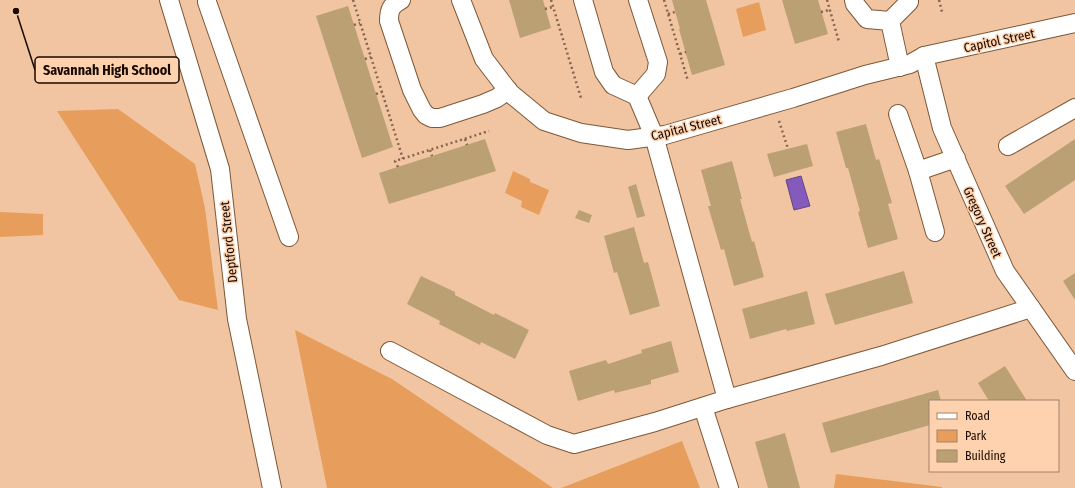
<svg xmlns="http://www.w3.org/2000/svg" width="1075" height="488" font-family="'Fira Sans Condensed',sans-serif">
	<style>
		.green { fill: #e79d5b }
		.water { fill: #845abc; stroke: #644284 }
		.building { fill: #baa072 }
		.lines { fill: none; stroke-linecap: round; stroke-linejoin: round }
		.minor-casing { stroke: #7e5837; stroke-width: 20 }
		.path { stroke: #836650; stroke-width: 2.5; stroke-dasharray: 2 3; stroke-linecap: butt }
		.minor { stroke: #fff; stroke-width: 18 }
		.labels { text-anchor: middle; stroke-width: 3; stroke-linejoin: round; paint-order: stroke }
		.street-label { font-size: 13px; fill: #180901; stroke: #fed2ae }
		.leader { fill: none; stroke: #180901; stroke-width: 1.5 }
		.callout-dot { fill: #180901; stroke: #fed2ae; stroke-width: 1.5 }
		.callout { fill: #fed2ae; stroke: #180901; stroke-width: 1.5 }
		.callout-label { font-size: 14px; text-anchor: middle; font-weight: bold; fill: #180901 }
	</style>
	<rect width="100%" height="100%" fill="#f1c5a1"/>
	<g class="green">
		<path d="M759,2l7,28 -23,7 -7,-28z"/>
		<path d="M118,109l77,55 10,44 13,102 -39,-10 -122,-189z"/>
		<path d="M513,171l17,8v3l19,8 -10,25 -18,-8 1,-6 -17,-8z"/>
		<path d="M0,212l43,2v21l-43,2z"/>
		<path d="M295,330l97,49 161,109h-226z"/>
		<path d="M682,441l18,47h-139z"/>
		<path d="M836,474l106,13v1h-108z"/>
	</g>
	<path class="water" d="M801,176l9,30 -16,4 -8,-30z"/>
	<g class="building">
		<path d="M509,0h34l8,28 -31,10z"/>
		<path d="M672,0h34l19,65 -33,10 -13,-46h1z"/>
		<path d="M782,0h36l10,34 -33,10z"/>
		<path d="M348,6l45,141 -31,11 -46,-142z"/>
		<path d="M866,124l10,36 3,-1 13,44 -4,1 10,35 -30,9 -10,-36 2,-1 -12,-43h-2l-10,-36z"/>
		<path d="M485,139l11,32 -107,33 -10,-31z"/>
		<path d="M1075,139v41l-51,34 -19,-28z"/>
		<path d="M807,144l6,22 -39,11 -7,-23z"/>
		<path d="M732,161l10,38h-2l12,43 2,-1 10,36 -30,9 -10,-37 -3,1 -13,-44h3l-10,-36z"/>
		<path d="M636,184l9,32 -8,2 -9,-31z"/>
		<path d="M579,210l13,5 -3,8 -14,-5z"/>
		<path d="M634,227l10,36 4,-1 12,44 -30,9 -13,-43 -3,1 -10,-37z"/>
		<path d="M904,271l9,32 -78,22 -10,-31z"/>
		<path d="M1075,273v27l-12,-19z"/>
		<path d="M421,276l34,16v3l39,20 1,-2 34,17 -14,29 -34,-17 -1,3 -41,-21 1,-3 -33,-17z"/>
		<path d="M807,291l8,33 -28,7 -1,-2 -36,10 -8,-30z"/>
		<path d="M671,341l8,31 -28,8v4l-36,9 -1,-3 -36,11 -9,-30 37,-11 2,4 34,-11 -1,-3z"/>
		<path d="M1005,366l22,35h-38l-11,-18z"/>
		<path d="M938,390l3,11h-11v24l-99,28 -9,-30z"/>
		<path d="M785,433l15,55h-32l-13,-46z"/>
	</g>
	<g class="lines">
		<g class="minor-casing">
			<g id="minor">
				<path d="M169,0l51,169 17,150 35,169"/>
				<path d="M207,0v2l82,235"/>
				<path d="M401,0c-10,5 -12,10 -12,21l23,69 10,20 4,5 6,3h8l43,-14 14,-6 11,-8"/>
				<path d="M461,0l23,59 26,34 34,28 37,12 47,7 37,-5 128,-37 72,-23 45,-11 14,-8 151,-33"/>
				<path d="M583,0l21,72 9,13 24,11 17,40 73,263 154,-43 150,-48"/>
				<path d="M854,0l1,4 12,15 23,2"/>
				<path d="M890,21l10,46"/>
				<path d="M890,21l19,-19v-2"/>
				<path d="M924,56l18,72 63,143 70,100"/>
				<path d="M637,96l19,-22 2,-12 -20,-62"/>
				<path d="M898,114l20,57"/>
				<path d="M1008,146l67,-38"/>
				<path d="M935,232l-17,-61 38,-13"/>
				<path d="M390,351l157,84 27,9 81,-22 72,-23"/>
				<path d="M703,407l26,81"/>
			</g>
		</g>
		<g class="path">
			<path d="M353,0l50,159"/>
			<path d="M551,0l30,98"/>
			<path d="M664,0l24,81"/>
			<path d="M827,0l12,42"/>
			<path d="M939,0l3,12"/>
			<path d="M545,9l8,-2"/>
			<path d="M821,12l8,-2"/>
			<path d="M668,14l7,-2"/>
			<path d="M354,25l6,-2"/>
			<path d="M680,54l6,-2"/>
			<path d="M365,59l6,-2"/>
			<path d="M376,94l6,-2"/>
			<path d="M779,121l9,28"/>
			<path d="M465,139l2,6"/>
			<path d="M430,150l2,6"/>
			<path d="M398,167l-3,-6 94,-30"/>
		</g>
		<use href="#minor" class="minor"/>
	</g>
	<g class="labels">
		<g class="street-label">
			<text transform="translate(999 40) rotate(-12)" y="5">Capitol Street</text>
			<text transform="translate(686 127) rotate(-14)" y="5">Capital Street</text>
			<text transform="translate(983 222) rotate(66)" y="5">Gregory Street</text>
			<text transform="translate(228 242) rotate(-96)" y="5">Deptford Street</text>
		</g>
	</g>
	<path class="leader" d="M16 11L35 70"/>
	<circle class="callout-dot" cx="16" cy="11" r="4"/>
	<rect class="callout" x="35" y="57" width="144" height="26" rx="4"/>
	<g class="callout-label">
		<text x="107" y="75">Savannah High School</text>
	</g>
	<rect x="929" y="400" width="130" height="72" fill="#fed2ae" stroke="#a28269"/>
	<rect x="937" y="413" width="20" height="6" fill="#ffffff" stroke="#a28269"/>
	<text x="965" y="420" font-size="12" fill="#180901">Road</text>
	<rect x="937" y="430" width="20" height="12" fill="#e79d5b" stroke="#a28269"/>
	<text x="965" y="440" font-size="12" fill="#180901">Park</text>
	<rect x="937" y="450" width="20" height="12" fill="#baa072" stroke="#a28269"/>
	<text x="965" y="460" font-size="12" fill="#180901">Building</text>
</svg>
